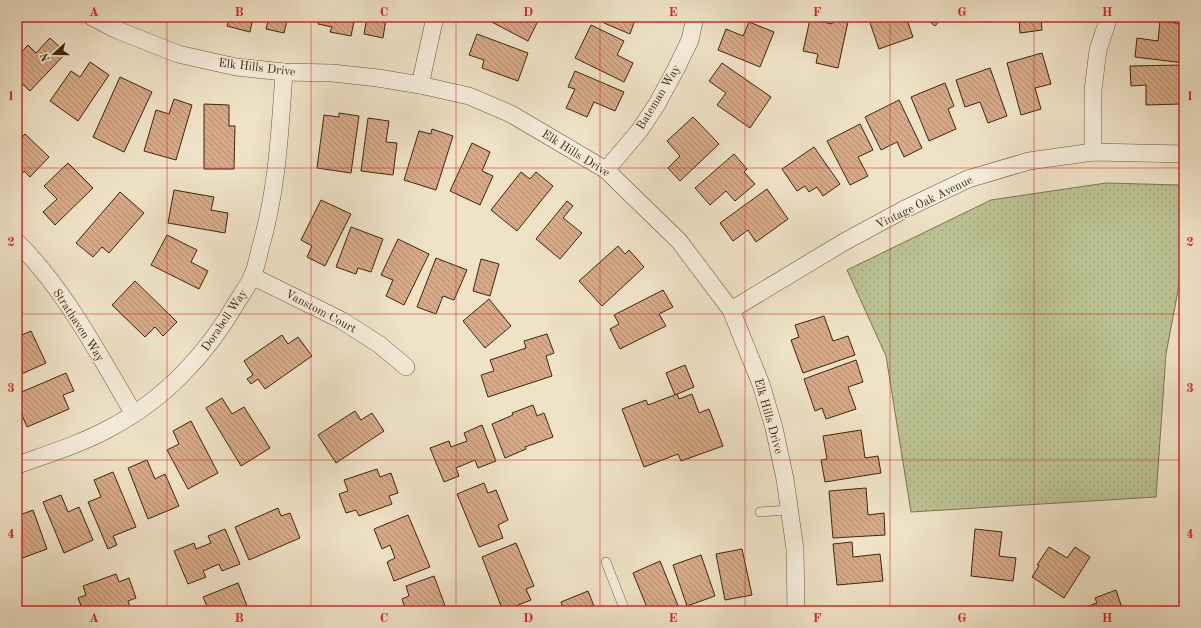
<svg xmlns="http://www.w3.org/2000/svg" width="1201" height="628" font-family="'Old Standard TT',serif">
	<style>
		.grass { fill: url(#grass-dots); stroke: #7f7350 }
		.building { fill: url(#building-back-hatch); stroke: #43230d }
		.lines { fill: none; stroke-linecap: round; stroke-linejoin: round }
		.service-casing { stroke: #6e533c; stroke-width: 10 }
		.minor-casing { stroke: #6e533c; stroke-width: 18 }
		.service { stroke: #f5eddb; stroke-width: 9 }
		.minor { stroke: #f5eddb; stroke-width: 17 }
		.grid { fill: none; stroke: #d62828; stroke-width: 1; stroke-opacity: 0.55 }
		.labels { text-anchor: middle; stroke-width: 3; stroke-linejoin: round; paint-order: stroke }
		.street-label { font-size: 12px; fill: #43230d; stroke: #f5eddb }
		.neatline { fill: none; stroke: #d62828; stroke-width: 1.5 }
		.grid-label { font-size: 13px; text-anchor: middle; font-weight: bold; fill: #d62828 }
	</style>
	<defs>
		<pattern id="grass-dots" width="8" height="8" patternUnits="userSpaceOnUse"><rect width="8" height="8" fill="#bbc394"/><path d="M2 2h.1M6 6h.1" fill="none" stroke="#a2a77e" stroke-width="1.8" stroke-linecap="round"/></pattern>
		<pattern id="building-back-hatch" width="6" height="6" patternUnits="userSpaceOnUse"><rect width="6" height="6" fill="#d7ab89"/><path d="M-1 5l2 2M0 0l6 6M5-1l2 2" fill="none" stroke="#b08b6e"/></pattern>
	</defs>
	<rect width="100%" height="100%" fill="#efe3c7"/>
	<filter id="stains"><feTurbulence type="fractalNoise" baseFrequency=".005" numOctaves="4"/><feColorMatrix values="0 0 0 0 .2 0 0 0 0 .09 0 0 0 0 .02 0 0 0 .5 -.17"/></filter>
	<radialGradient id="worn" r=".72"><stop offset=".6" stop-color="#630" stop-opacity="0"/><stop offset="1" stop-color="#630" stop-opacity=".3"/></radialGradient>
	<path class="grass" d="M1106,183l72,2 6,12v62l-18,95 -10,143 -245,15 -25,-156 -39,-86 144,-70z"/>
	<g class="building">
		<path d="M219,17h34l-3,15 -23,-6 2,-7z"/>
		<path d="M269,17h19l-4,16 -18,-4z"/>
		<path d="M320,17h35l-4,19 -21,-4 2,-5 -14,-3z"/>
		<path d="M367,17h35l-1,4 -15,-2 -3,19 -19,-4z"/>
		<path d="M482,17h58l-12,24z"/>
		<path d="M606,17h30l-6,17 -26,-11z"/>
		<path d="M833,17h16l-11,51 -22,-5 2,-9 -15,-3 7,-32 22,5z"/>
		<path d="M868,17h21l1,1 4,-1h12l7,20 -34,12z"/>
		<path d="M924,17h19l-8,9z"/>
		<path d="M1019,17h22l1,13 -22,3z"/>
		<path d="M1160,21l24,3v39l-49,-6 2,-19 21,3z"/>
		<path d="M749,22l25,10 -14,35 -42,-17 8,-21 17,7z"/>
		<path d="M591,25l33,16 -7,14 16,8 -9,19 -49,-24z"/>
		<path d="M477,34l51,19 -10,28 -36,-13 2,-8 -15,-5z"/>
		<path d="M50,38l16,15 -36,38 -13,-12v-22l11,-12 8,8z"/>
		<path d="M1042,53l9,31 -16,4 6,21 -20,6 -14,-52z"/>
		<path d="M90,62l19,13 -31,46 -28,-20 21,-30 9,6z"/>
		<path d="M722,63l49,34 -21,31 -33,-23 9,-12 -17,-12z"/>
		<path d="M1184,65v23h-4v16l-34,1v-20l-15,1 -1,-20z"/>
		<path d="M990,68l17,48 -19,7 -8,-21 -15,5 -9,-27z"/>
		<path d="M575,71l49,21 -9,19 -21,-9 -7,15 -21,-9 9,-19 -7,-2z"/>
		<path d="M120,77l32,15 -28,60 -31,-15z"/>
		<path d="M945,83l9,23 -6,3 8,20 -27,12 -18,-44z"/>
		<path d="M174,99l18,6 -16,55 -32,-9 12,-41 13,4z"/>
		<path d="M899,100l23,48 -18,9 -7,-15 -16,8 -16,-33z"/>
		<path d="M204,104l25,1v21h6l-1,43h-30z"/>
		<path d="M339,113l20,3 -8,57 -34,-5 7,-53 15,2z"/>
		<path d="M693,117l26,27 -39,37 -12,-13 12,-12 -13,-15z"/>
		<path d="M368,118l21,3 -3,21 11,1 -4,32 -32,-4z"/>
		<path d="M860,124l13,26 -15,7 10,19 -18,9 -23,-44z"/>
		<path d="M432,129l21,7 -17,54 -32,-10 15,-49 12,3z"/>
		<path d="M25,134l24,23 -19,20 -6,-6 -7,8v-36z"/>
		<path d="M472,143l18,9 -8,19 11,5 -13,29 -30,-14z"/>
		<path d="M814,147l26,37 -17,12 -6,-9 -8,5 -4,-6 -8,5 -15,-22z"/>
		<path d="M734,154l13,15 -3,3 11,12 -20,17 -9,-10 -16,14 -15,-17z"/>
		<path d="M68,163l25,25 -38,37 -12,-13 14,-13 -13,-13z"/>
		<path d="M521,172l9,7 6,-7 17,14 -36,45 -26,-21z"/>
		<path d="M767,189l21,30 -32,23 -8,-12 -15,11 -13,-18z"/>
		<path d="M174,190l40,7 -3,13 17,3 -3,20 -57,-10z"/>
		<path d="M120,192l24,21 -35,40 -7,-6 -9,10 -17,-14z"/>
		<path d="M321,200l30,14 -26,52 -18,-9 5,-11 -11,-6z"/>
		<path d="M567,201l6,5 -10,12 19,15 -22,26 -24,-20z"/>
		<path d="M351,227l32,12 -12,33 -13,-4 -2,6 -20,-7z"/>
		<path d="M167,235l30,15 -6,12 17,9 -9,18 -48,-24z"/>
		<path d="M398,239l31,15 -25,51 -18,-9 7,-16 -12,-5z"/>
		<path d="M618,246l7,8 4,-4 15,17 -42,39 -23,-25z"/>
		<path d="M436,258l31,12 -13,30 -11,-4 -7,18 -19,-7z"/>
		<path d="M481,259l18,5 -9,32 -17,-5z"/>
		<path d="M135,281l42,41 -14,14 -8,-9 -10,10 -33,-32z"/>
		<path d="M663,290l10,17 -14,7 7,12 -46,23 -10,-20 9,-5 -5,-9z"/>
		<path d="M17,298l5,8 -5,3z"/>
		<path d="M489,299l22,27 -26,22 -22,-27z"/>
		<path d="M824,316l9,25 15,-5 7,19 -52,18 -12,-33 8,-3 -4,-12z"/>
		<path d="M31,331l15,32 -29,13v-39z"/>
		<path d="M547,334l7,19 -8,3 6,20 -64,21 -7,-22 13,-4 -4,-11 36,-12 -2,-7z"/>
		<path d="M282,335l6,9 10,-7 14,19 -47,33 -7,-10 -7,5 -4,-5 6,-4 -9,-14z"/>
		<path d="M856,360l7,22 -15,5 8,22 -30,10 -4,-11 -7,3 -11,-32z"/>
		<path d="M685,365l9,22 -19,8 -9,-22z"/>
		<path d="M66,373l8,18 -11,4 6,14 -42,18 -10,-24v-9z"/>
		<path d="M677,394l2,5 13,-5 7,19 10,-4 14,37 -42,15 -3,-7 -34,13 -22,-58 24,-9 2,5z"/>
		<path d="M222,398l10,16 12,-7 26,41 -29,18 -35,-58z"/>
		<path d="M533,405l4,11 7,-3 9,24 -28,10 1,2 -21,9 -13,-34 21,-9 -1,-2z"/>
		<path d="M355,411l6,9 11,-7 12,18 -48,32 -18,-28z"/>
		<path d="M191,421l27,52 -30,16 -21,-39 12,-6 -6,-13z"/>
		<path d="M482,425l14,36 -18,7 -3,-8 -19,8 3,8 -15,6 -14,-34 19,-7 2,6 16,-6 -3,-8z"/>
		<path d="M861,430l4,28 13,-2 3,17 -56,9 -4,-22 6,-1 -4,-23z"/>
		<path d="M147,460l8,19 10,-5 14,32 -31,13 -20,-51z"/>
		<path d="M377,469l3,8 11,-4 7,20 -9,3 3,8 -33,12 -3,-6 -10,3 -7,-19 9,-3 -4,-11z"/>
		<path d="M113,472l23,55 -23,9 4,9 -9,4 -20,-47 13,-5 -7,-17z"/>
		<path d="M484,483l4,10 8,-3 12,30 -10,5 5,13 -24,9 -22,-53z"/>
		<path d="M866,488l2,27 16,-2 1,22 -52,3 -4,-47z"/>
		<path d="M61,495l7,17 11,-5 14,33 -29,13 -21,-51z"/>
		<path d="M278,508l3,8 9,-3 10,25 -51,22 -14,-33z"/>
		<path d="M33,510l14,39 -30,11v-44z"/>
		<path d="M408,515l22,52 -36,14 -7,-19 8,-4 -5,-13 -8,4 -8,-20z"/>
		<path d="M225,529l15,35 -18,7 -3,-7 -16,7 3,6 -18,7 -14,-33 20,-8 2,6 15,-6 -3,-7z"/>
		<path d="M975,529l27,3 -3,24 17,2 -3,23 -42,-5z"/>
		<path d="M852,542l1,15 27,-3 3,27 -46,4 -4,-41z"/>
		<path d="M516,543l18,43 -8,3 5,11 -28,11 -21,-54z"/>
		<path d="M1049,547l18,11 8,-11 15,10 -26,41 -32,-21 7,-11 -2,-1z"/>
		<path d="M742,549l10,46 -27,5 -9,-46z"/>
		<path d="M701,555l14,41 -28,10 -14,-41z"/>
		<path d="M660,561l19,47 -8,3h-13l-1,-4 -9,3 -15,-37z"/>
		<path d="M116,574l3,8 10,-4 7,20 -8,3 2,6 -12,4h-35l-5,-13 8,-3 -3,-9z"/>
		<path d="M434,576l13,35h-41l-4,-12 7,-3 -3,-10z"/>
		<path d="M238,583l11,28h-40l-6,-14z"/>
		<path d="M1116,590l7,21h-48l22,-8 -2,-5z"/>
		<path d="M588,591l8,20h-32l-3,-9z"/>
	</g>
	<g class="lines">
		<g class="service-casing">
			<g id="service">
				<path d="M760,512l29,-2"/>
				<path d="M606,562l19,49"/>
			</g>
		</g>
		<g class="minor-casing">
			<g id="minor">
				<path d="M92,17l23,12 63,25 58,13 48,5 48,1 46,5 42,7 49,11 42,18 95,56 73,71 52,69 30,74 13,44 11,51 10,70 1,62"/>
				<path d="M420,85l15,-68"/>
				<path d="M1093,152v-62l5,-40 11,-33"/>
				<path d="M606,170l34,-40 17,-26 19,-35 14,-29 5,-23"/>
				<path d="M17,242c49,49 82,113 117,172"/>
				<path d="M252,276l89,44 39,25 26,22"/>
				<path d="M731,310l113,-68 61,-33 63,-30 61,-18 64,-9 91,2"/>
				<path d="M17,465c31,-11 64,-21 93,-37 54,-28 97,-74 127,-126 5,-9 12,-17 16,-27 3,-8 5,-17 7,-26 17,-57 20,-117 24,-177"/>
			</g>
		</g>
		<use href="#service" class="service"/>
		<use href="#minor" class="minor"/>
	</g>
	<path class="grid" d="M167,17v594M311,17v594M456,17v594M600,17v594M745,17v594M890,17v594M1034,17v594M17,168h1167M17,314h1167M17,460h1167"/>
	<g class="labels">
		<g class="street-label">
			<text transform="translate(257 67) rotate(7)" y="4">Elk Hills Drive</text>
			<text transform="translate(658 97) rotate(-59)" y="4">Bateman Way</text>
			<text transform="translate(576 153) rotate(32)" y="4">Elk Hills Drive</text>
			<text transform="translate(924 202) rotate(-26)" y="4">Vintage Oak Avenue</text>
			<text transform="translate(321 311) rotate(28)" y="4">Vanstom Court</text>
			<text transform="translate(224 320) rotate(-56)" y="4">Dorabell Way</text>
			<text transform="translate(79 325) rotate(57)" y="4">Strathaven Way</text>
			<text transform="translate(769 416) rotate(74)" y="4">Elk Hills Drive</text>
		</g>
	</g>
	<rect width="1201" height="628" fill="none" stroke="#efe3c7" stroke-width="44"/>
	<g transform="translate(54 54) rotate(249)" stroke="#f5eddb" stroke-width="3" paint-order="stroke">
	<path d="M0-3L7 15L0 10L-7 15Z" fill="#43230d"/>
	<text y="-6" font-size="11" font-weight="bold" text-anchor="middle" fill="#43230d">N</text>
	</g>
	<rect x="22" y="22" width="1157" height="584" class="neatline"/>
	<g class="grid-label">
		<text x="94" y="16">A</text>
		<text x="239" y="16">B</text>
		<text x="384" y="16">C</text>
		<text x="528" y="16">D</text>
		<text x="673" y="16">E</text>
		<text x="817" y="16">F</text>
		<text x="962" y="16">G</text>
		<text x="1107" y="16">H</text>
		<text x="11" y="100">1</text>
		<text x="1190" y="100">1</text>
		<text x="11" y="246">2</text>
		<text x="1190" y="246">2</text>
		<text x="11" y="392">3</text>
		<text x="1190" y="392">3</text>
		<text x="11" y="538">4</text>
		<text x="1190" y="538">4</text>
		<text x="94" y="622">A</text>
		<text x="239" y="622">B</text>
		<text x="384" y="622">C</text>
		<text x="528" y="622">D</text>
		<text x="673" y="622">E</text>
		<text x="817" y="622">F</text>
		<text x="962" y="622">G</text>
		<text x="1107" y="622">H</text>
	</g>
	<rect width="100%" height="100%" filter="url(#stains)"/>
	<rect width="100%" height="100%" fill="url(#worn)"/>
</svg>
